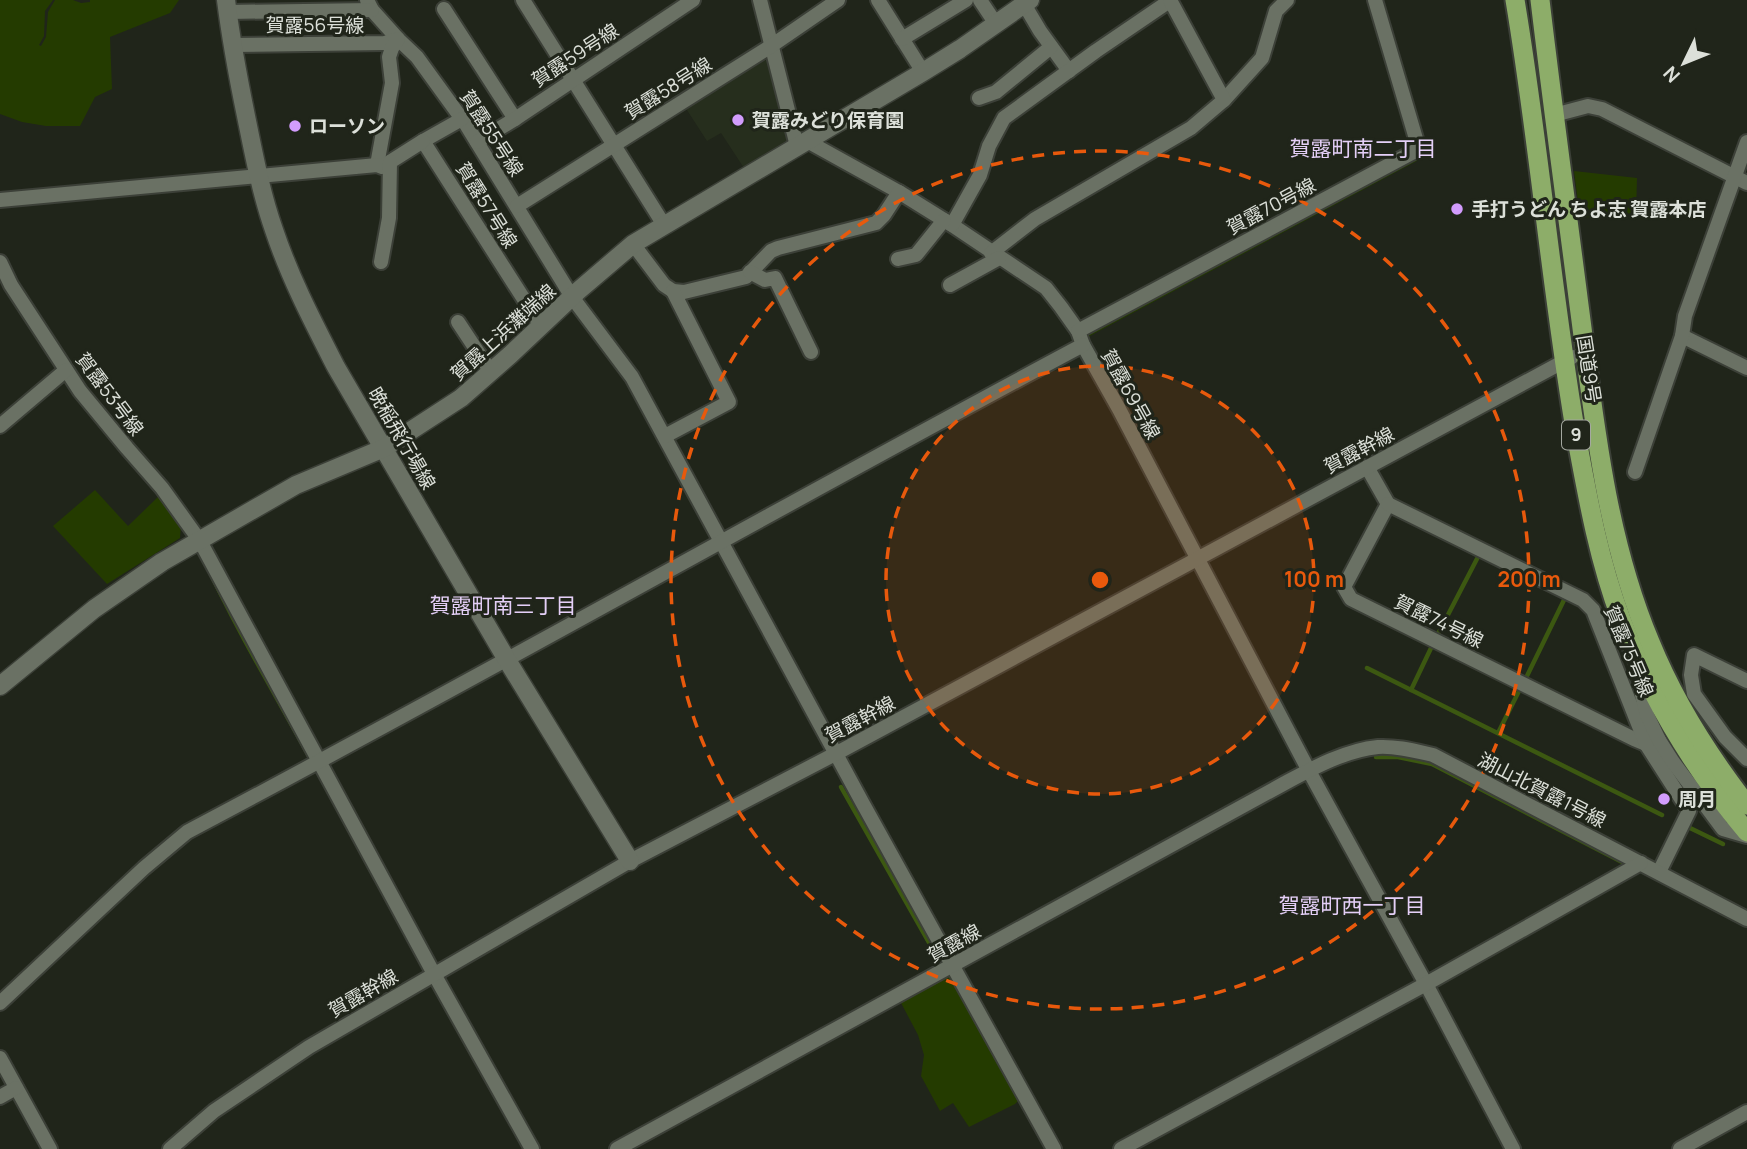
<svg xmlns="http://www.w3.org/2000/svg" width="1747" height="1149" font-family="Manrope,'Noto Sans JP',sans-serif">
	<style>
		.built { fill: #262e1d }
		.green { fill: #243b00 }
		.water { fill: #3c5811 }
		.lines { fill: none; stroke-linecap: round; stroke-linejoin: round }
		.stream { stroke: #3c5811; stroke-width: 4.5 }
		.minor-casing { stroke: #3c4038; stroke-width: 18 }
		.tertiary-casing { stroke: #3c4038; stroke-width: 21 }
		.trunk-casing { stroke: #3c4038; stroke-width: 23 }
		.minor { stroke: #6a7164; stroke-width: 14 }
		.tertiary { stroke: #6a7164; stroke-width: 18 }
		.trunk { stroke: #8dad69; stroke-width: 19 }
		.ring { fill: none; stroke: #e8590c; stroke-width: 3.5; stroke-dasharray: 12 9 }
		.poi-dot { fill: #d29cfd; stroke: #20251a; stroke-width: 2.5 }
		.labels { text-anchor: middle; stroke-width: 6; stroke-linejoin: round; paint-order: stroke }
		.shield { fill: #20251a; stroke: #a4a8a0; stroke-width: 2 }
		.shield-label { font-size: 18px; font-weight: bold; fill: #dce0d9 }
		.street-label { font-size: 19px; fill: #dce0d9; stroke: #20251a }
		.poi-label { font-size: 19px; font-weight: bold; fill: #dce0d9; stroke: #20251a; text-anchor: start }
		.neighbourhood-label { font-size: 21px; fill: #e4cff7; stroke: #20251a }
		.centre { fill: #e8590c; stroke: #20251a; stroke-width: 3.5 }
		.ring-label { font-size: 21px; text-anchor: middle; font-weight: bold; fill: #e8590c; stroke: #20251a; stroke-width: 6; stroke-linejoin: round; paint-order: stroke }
	</style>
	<rect width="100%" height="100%" fill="#20251a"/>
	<path class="built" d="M767,60l21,82 -44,26 -23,-35 -14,8 -22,-34 73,-46z"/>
	<g class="green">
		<path d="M0,0h53l-8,11 -1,25 -5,9 2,1 5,-9 2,-25 7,-12h18l8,3 9,-1v-2h89l-9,13 -60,24 2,52 -17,8 -15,29h-34l-24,-4 -22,-8z"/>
		<path d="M1427,154l1,1 -342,183 -1,-2z"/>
		<path d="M1574,171l63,7 -1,35 -56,5z"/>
		<path d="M95,490l33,36 31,-30 22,29 -1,13 -73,46 -54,-58z"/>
		<path d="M950,976l3,2 66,122 -4,4 -46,23 -16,-24 -13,8 -19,-35 3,-21 -6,-20 -18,-34 44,-24z"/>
	</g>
	<path class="water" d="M207,566l49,94 53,96 -2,1c-35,-63 -71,-125 -102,-190z"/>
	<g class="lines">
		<g class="stream">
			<path d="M1438,634l41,-79"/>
			<path d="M1367,668l295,147"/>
			<path d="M1526,678l39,-80"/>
			<path d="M1411,690l21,-44"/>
			<path d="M1498,733l22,-44"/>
			<path d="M1376,757h22l34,7 192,99"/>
			<path d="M841,787l95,168"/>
			<path d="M1690,828l33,16"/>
		</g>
		<g class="minor-casing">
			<g id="minor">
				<path d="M367,0l5,10 26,29 19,18 50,69 105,171 60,80 230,425 192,347"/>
				<path d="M523,0l141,225"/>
				<path d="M760,0l37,146"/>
				<path d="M878,0l45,72"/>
				<path d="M980,0l16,24"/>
				<path d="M1024,4l16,27 29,40"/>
				<path d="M444,9l71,110"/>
				<path d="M228,12l144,-2"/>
				<path d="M902,39l64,-39"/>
				<path d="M232,45l153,-2 13,-4"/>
				<path d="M979,98l17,-6 55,-45"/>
				<path d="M1224,100l38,-42 14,-47 11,-11"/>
				<path d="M1554,115l34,-9 14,3 145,74"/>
				<path d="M462,119l-39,22 118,185"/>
				<path d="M807,141l92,51 53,33 94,63 15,19 17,24 5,14 36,64 190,362 117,213 87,165"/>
				<path d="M477,142l38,-23 178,-119"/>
				<path d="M377,165l15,-82 -3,-26 3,-9 6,-9"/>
				<path d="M0,200l377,-35 5,2 41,-26"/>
				<path d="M517,206l254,-160 67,-46"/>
				<path d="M952,225l28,-50 9,-29 15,-28 92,-67 75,-51"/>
				<path d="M633,244l31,41 9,6 11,1 62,-15 25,-26 7,-3 98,-25 8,-8 15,-23"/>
				<path d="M991,253l44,-34 156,-91 33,-28 -54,-100"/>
				<path d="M898,259l18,-4 28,-35"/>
				<path d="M0,262l11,23 69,106 47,57 35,40 38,53 234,433 98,175"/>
				<path d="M381,262l8,-44 1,-56"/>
				<path d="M750,272l15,8 10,-2 36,74"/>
				<path d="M950,285l49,-27"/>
				<path d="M458,322l33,50"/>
				<path d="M1078,331l341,-182 -44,-149"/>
				<path d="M1682,336l65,32"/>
				<path d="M0,426l66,-56"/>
				<path d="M665,436l64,-34 -56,-111"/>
				<path d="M1367,467l21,37 -44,83 7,12 283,140 12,5 13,-4"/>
				<path d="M1635,472l47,-136 3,-20 62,-174"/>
				<path d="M1388,504l195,96 10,10 53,134 43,67 -30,61"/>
				<path d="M1640,673l2,22 5,20 12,25 14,22 50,67 24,7"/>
				<path d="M1747,681l-53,-26 -3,20 3,19 31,43 22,22"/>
				<path d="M0,1003l144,-135 43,-36c301,-159 596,-327 896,-487"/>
				<path d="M0,1058l50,91"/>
				<path d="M0,1097l16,-9"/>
				<path d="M170,1149l44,-38 95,-64 321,-186 207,-108 735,-396"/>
				<path d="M617,1149l668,-366c28,-15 61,-33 93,-36 19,-1 37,4 55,8l314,164"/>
				<path d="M1121,1149l305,-165 215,-121"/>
				<path d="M1680,1149l67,-37"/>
			</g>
		</g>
		<g class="tertiary-casing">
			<g id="tertiary">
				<path d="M226,0c5,39 12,77 20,116 8,39 15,77 28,114 16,48 39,92 62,137l171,293 123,201"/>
				<path d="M0,686l94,-77 68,-47 134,-77 88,-37 77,-50 49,-43 68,-64 55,-47 290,-172 37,-23 70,-49"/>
			</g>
		</g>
		<g class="trunk-casing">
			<g id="trunk">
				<path d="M1515,0c24,143 36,287 60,429 12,65 23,129 46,190 29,78 73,150 126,213"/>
				<path d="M1540,0c12,102 26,203 39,305 15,113 26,230 71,337 24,59 58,113 97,163"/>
			</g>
		</g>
		<use href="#minor" class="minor"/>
		<use href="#tertiary" class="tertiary"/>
		<use href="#trunk" class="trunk"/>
	</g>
	<circle cx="1100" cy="580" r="214" fill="#e8590c" fill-opacity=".12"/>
	<g class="ring">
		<circle cx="1100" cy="580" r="214"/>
		<circle cx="1100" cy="580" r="429"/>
	</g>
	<g class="poi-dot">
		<circle cx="738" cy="120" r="7"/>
		<circle cx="295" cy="126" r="7"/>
		<circle cx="1457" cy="209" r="7"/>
		<circle cx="1664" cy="799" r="7"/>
	</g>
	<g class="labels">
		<rect class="shield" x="1562" y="420.5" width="28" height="29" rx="5"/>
		<g class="shield-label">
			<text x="1576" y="441">9</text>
		</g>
		<g class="street-label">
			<text x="315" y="32">賀露56号線</text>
			<text transform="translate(575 55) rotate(-33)" y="7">賀露59号線</text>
			<text transform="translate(668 88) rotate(-32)" y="7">賀露58号線</text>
			<text transform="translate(492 133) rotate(57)" y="7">賀露55号線</text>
			<text transform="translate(487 205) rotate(58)" y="7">賀露57号線</text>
			<text transform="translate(1271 206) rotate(-28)" y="7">賀露70号線</text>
			<text transform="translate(503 332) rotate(-42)" y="7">賀露上浜灘端線</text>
			<text transform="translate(1589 369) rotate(81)" y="7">国道9号</text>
			<text transform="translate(110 394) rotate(53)" y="7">賀露53号線</text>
			<text transform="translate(1131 394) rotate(61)" y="7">賀露69号線</text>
			<text transform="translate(402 438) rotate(60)" y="7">晩稲飛行場線</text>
			<text transform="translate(1359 450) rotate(-28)" y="7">賀露幹線</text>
			<text transform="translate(1439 621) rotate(26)" y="7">賀露74号線</text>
			<text transform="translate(1629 651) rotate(67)" y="7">賀露75号線</text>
			<text transform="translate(860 719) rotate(-28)" y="7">賀露幹線</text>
			<text transform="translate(1542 790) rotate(27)" y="7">湖山北賀露1号線</text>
			<text transform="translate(954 943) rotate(-29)" y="7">賀露線</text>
			<text transform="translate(363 993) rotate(-30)" y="7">賀露幹線</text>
		</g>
		<g class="poi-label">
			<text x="752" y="127">賀露みどり保育園</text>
			<text x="309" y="133">ローソン</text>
			<text x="1471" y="216">手打うどん ちよ志 賀露本店</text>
			<text x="1678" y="806">周月</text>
		</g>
		<g class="neighbourhood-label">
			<text x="1363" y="156">賀露町南二丁目</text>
			<text x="503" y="613">賀露町南三丁目</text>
			<text x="1352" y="913">賀露町西一丁目</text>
		</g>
	</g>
	<circle cx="1100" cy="580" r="10" class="centre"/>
	<g class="ring-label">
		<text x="1314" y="587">100 m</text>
		<text x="1529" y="587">200 m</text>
	</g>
	<g transform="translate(1684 63) rotate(227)" stroke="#20251a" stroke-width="5" paint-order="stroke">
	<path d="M0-5L12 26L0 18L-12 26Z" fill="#dce0d9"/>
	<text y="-10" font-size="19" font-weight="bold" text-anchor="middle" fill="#dce0d9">N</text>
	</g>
</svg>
